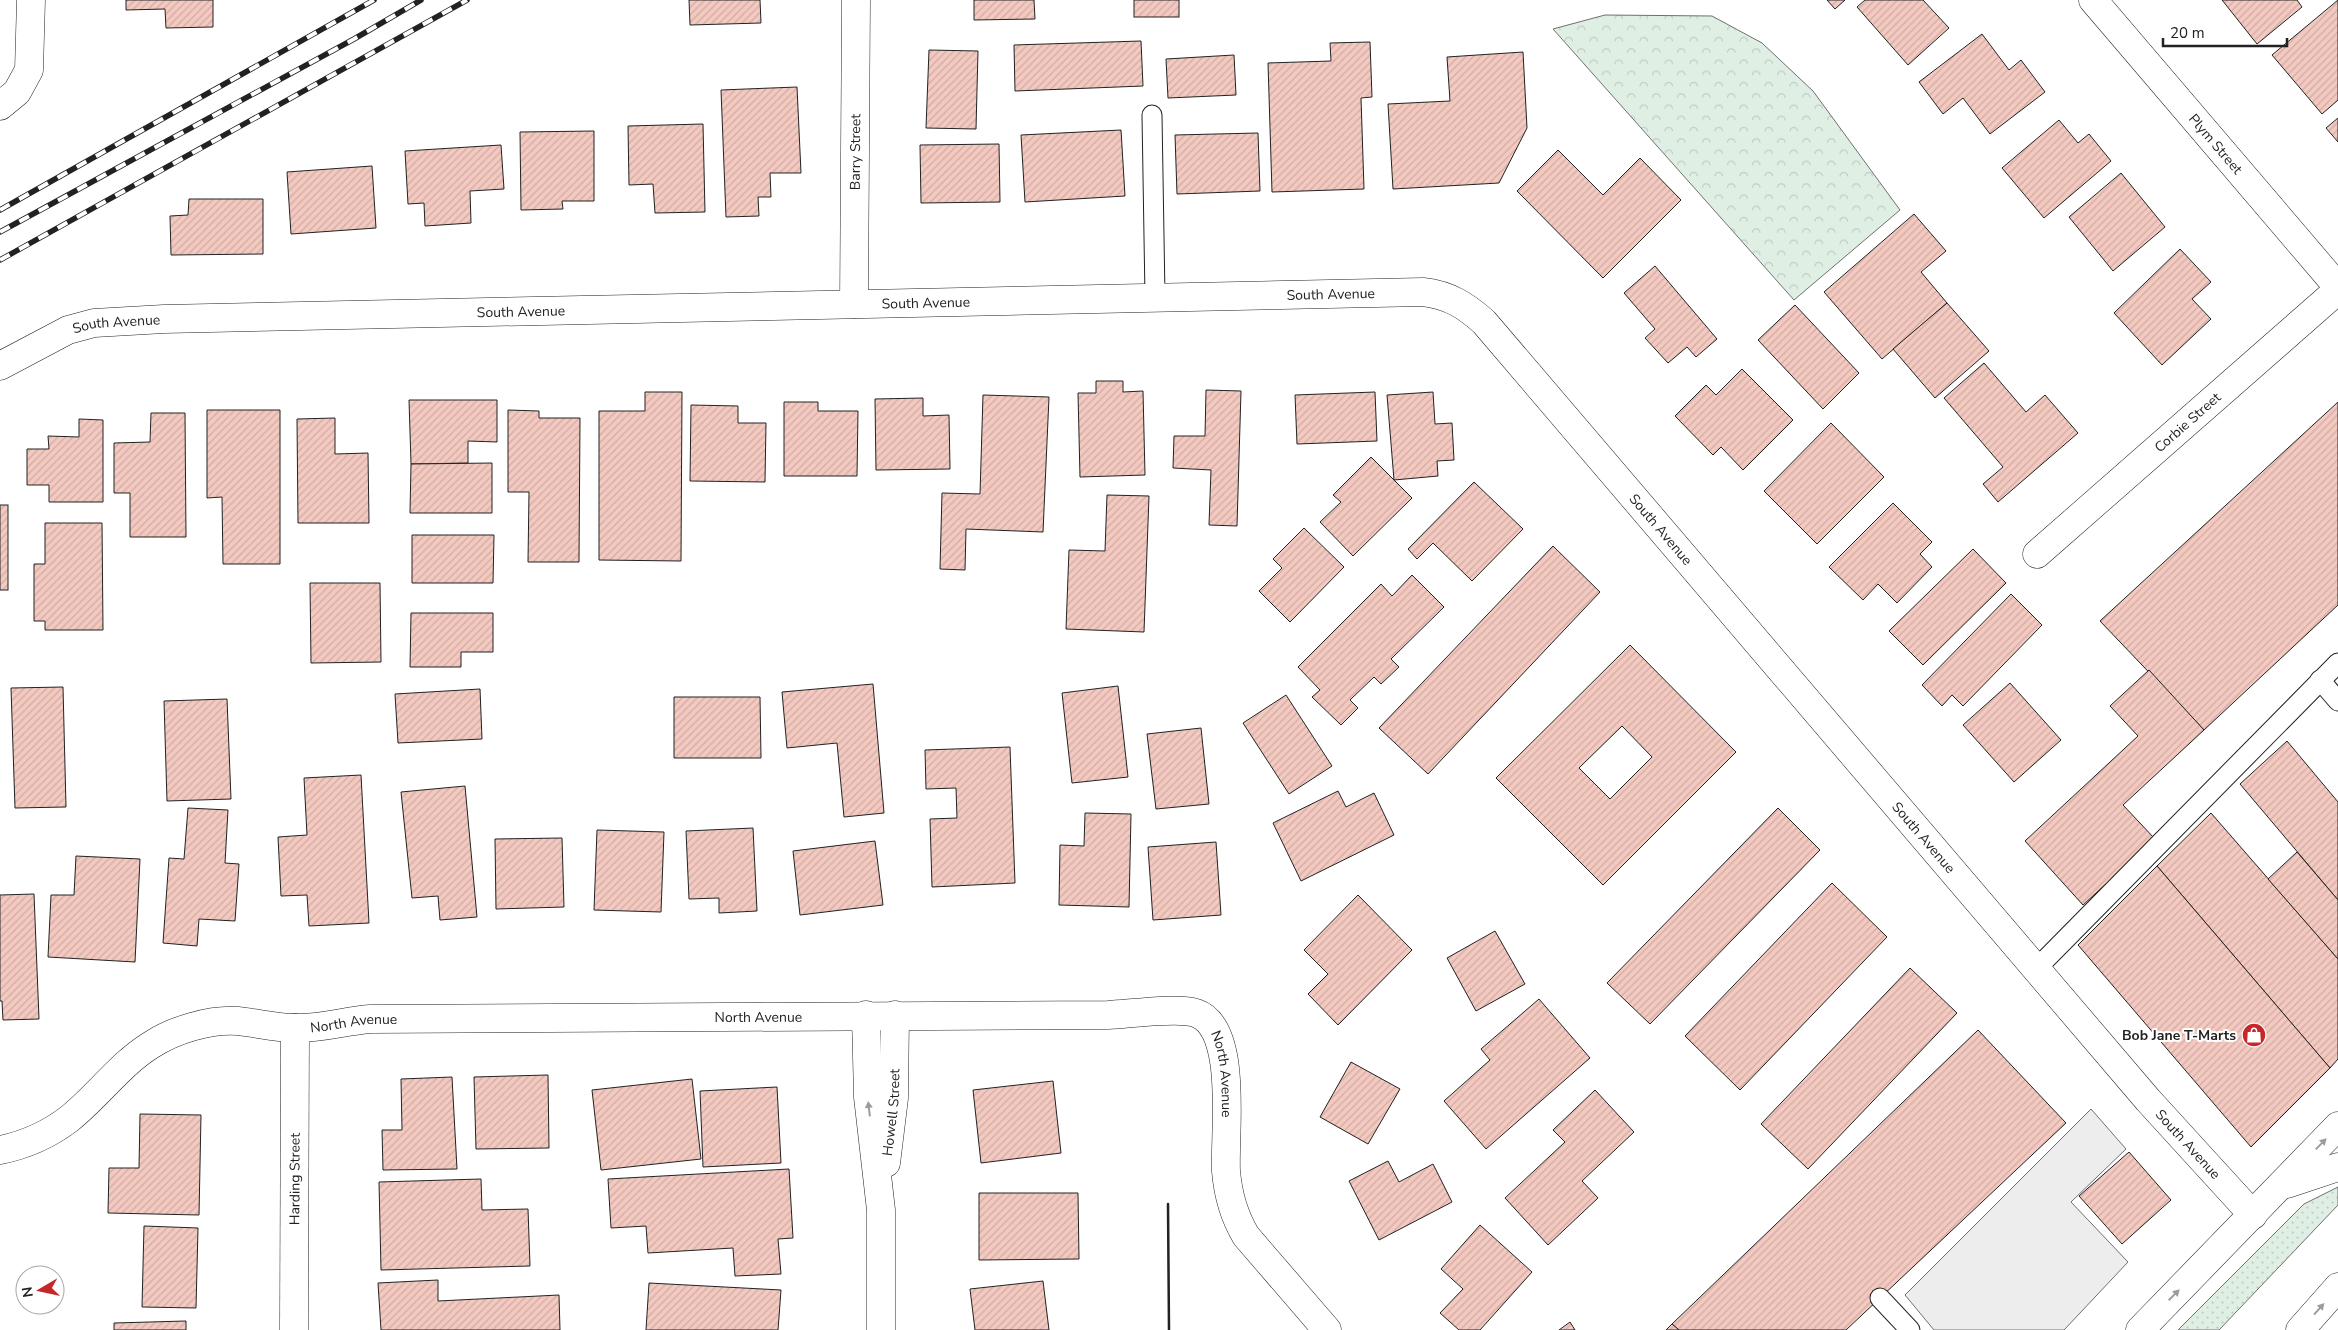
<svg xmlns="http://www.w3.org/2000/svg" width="2338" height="1330" font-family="'Nunito Sans',sans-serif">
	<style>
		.grass { fill: url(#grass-dots); stroke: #6f6f6f }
		.forest { fill: url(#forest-crowns); stroke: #6f6f6f }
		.parking { fill: #ededed; stroke: #6f6f6f }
		.building { fill: url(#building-hatch); stroke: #222; fill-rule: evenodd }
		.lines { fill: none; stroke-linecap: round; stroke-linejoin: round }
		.service-casing { stroke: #222; stroke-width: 21 }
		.minor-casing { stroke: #222; stroke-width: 29 }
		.trunk-casing { stroke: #222; stroke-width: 29 }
		.service { stroke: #fff; stroke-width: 19 }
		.minor { stroke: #fff; stroke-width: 28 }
		.trunk { stroke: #fff; stroke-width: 28 }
		.rail-casing { stroke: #222; stroke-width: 5.5 }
		.rail { stroke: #fff; stroke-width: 4; stroke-dasharray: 11; stroke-linecap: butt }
		.wall { stroke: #222; stroke-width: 2.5 }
		.oneway { fill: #9c9c9c }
		.labels { text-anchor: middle; stroke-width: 4; stroke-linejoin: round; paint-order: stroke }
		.street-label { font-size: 14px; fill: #222; stroke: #fff }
		.poi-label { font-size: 14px; font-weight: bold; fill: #222; stroke: #fff; text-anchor: end }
	</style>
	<defs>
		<pattern id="grass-dots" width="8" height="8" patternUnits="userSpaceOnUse" patternTransform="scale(1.25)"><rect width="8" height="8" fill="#e0efe3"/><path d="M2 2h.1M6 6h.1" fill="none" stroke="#c0cdc2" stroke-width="1.8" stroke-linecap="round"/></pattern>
		<pattern id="forest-crowns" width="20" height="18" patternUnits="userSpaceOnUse" patternTransform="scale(1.25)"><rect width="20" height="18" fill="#e0efe3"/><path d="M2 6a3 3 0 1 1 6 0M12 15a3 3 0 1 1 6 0" fill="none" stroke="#c0cdc2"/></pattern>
		<pattern id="building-hatch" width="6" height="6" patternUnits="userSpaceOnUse" patternTransform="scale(1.25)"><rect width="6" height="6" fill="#f3c9c0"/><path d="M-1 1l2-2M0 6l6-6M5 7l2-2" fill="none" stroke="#d0aca5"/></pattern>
	</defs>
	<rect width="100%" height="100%" fill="#fff"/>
	<path class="grass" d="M2338,1187v18l-119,125h-41l126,-126z"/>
	<path class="forest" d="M1605,15l107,1 50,27 51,48 87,119 -106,90 -241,-271z"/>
	<path class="parking" d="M2091,1109l35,40 -55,53 57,60 -64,68h-130l-29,-35z"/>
	<g class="building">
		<path d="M126,0h87v27l-47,1 -1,-19 -39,1z"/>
		<path d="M689,0h71l1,23 -71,2z"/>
		<path d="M974,0h60l1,19 -61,1z"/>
		<rect x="1134" y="0" width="45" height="17"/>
		<path d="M1827,0h18l-10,9z"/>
		<path d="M1865,0h58l26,28 -41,37 -51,-58z"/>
		<path d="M2222,0h75l5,7 -45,37z"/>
		<path d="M2338,0v100l-16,14 -50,-59z"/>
		<path d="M1982,34l27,36 12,-10 24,32 -55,42 -27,-36 -20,16 -24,-32z"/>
		<path d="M1141,41l2,45 -128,5 -1,-46z"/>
		<path d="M1370,42l2,55 -11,1 3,91 -92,3 -4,-129 63,-2 -1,-18z"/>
		<path d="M929,50l49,1 -2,78 -50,-1z"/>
		<path d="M1523,52l4,76 -28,55 -106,6 -5,-85 62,-3 -3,-44z"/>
		<path d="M1234,55l2,40 -68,3 -2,-39z"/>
		<path d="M797,87l4,86h-31l1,24h-13l1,19 -33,1 -5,-127z"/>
		<path d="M2338,118v24l-12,-14z"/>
		<path d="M2059,120l19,23 11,-9 22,27 -67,57 -42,-50z"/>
		<path d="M703,124l2,88 -50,1 -2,-29 -24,1 -1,-59z"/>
		<path d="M1121,130l4,66 -100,6 -4,-67z"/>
		<path d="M594,131v70h-32l1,8 -42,1 -1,-78z"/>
		<path d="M1258,133l2,58 -83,3 -2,-59z"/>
		<path d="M999,144l1,58 -79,1 -1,-58z"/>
		<path d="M501,145l3,44 -34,2 1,32 -46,3 -1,-23 -16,1 -3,-53z"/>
		<path d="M1558,150l45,45 37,-37 41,42 -78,78 -86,-87z"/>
		<path d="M372,166l4,62 -85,6 -4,-62z"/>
		<path d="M2121,173l44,54 -52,44 -44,-54z"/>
		<path d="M189,199h74v55l-92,1 -1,-39 18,-1z"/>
		<path d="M1914,214l32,37 -25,21 26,31 -65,56 -58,-67z"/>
		<path d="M2180,249l31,33 -19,17 19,20 -49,46 -48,-52z"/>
		<path d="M1655,266l62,73 -21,18 -9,-10 -19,16 -23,-25 10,-9 -31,-36z"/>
		<path d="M1947,303l42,48 -54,47 -42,-49z"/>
		<path d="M1795,305l64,68 -36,36 -65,-69z"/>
		<path d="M1984,363l42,49 19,-17 33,38 -80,69 -15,-18 20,-17 -59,-69z"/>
		<path d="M1742,369l51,51 -50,50 -22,-23 -8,8 -38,-39 31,-31 10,10z"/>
		<path d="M1096,381h27v11l20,-1 2,84 -65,2 -2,-84h18z"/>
		<path d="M1206,390l35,1 -4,135 -28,-1 2,-55 -38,-2 1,-32h31z"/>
		<path d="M645,392h37l-1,169 -82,-1v-149h46z"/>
		<path d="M1375,392l2,49 -80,3 -2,-49z"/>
		<path d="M1433,392l2,32 17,-1 2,37 -17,1 1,15 -44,4 -7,-85z"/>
		<path d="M983,395l66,2 -6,135 -77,-3 -1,41 -25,-1 2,-76 38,1z"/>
		<path d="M923,398v18l26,-1 1,54 -74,1 -1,-71z"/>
		<path d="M409,400h88v42l-29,-1v22l-57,1z"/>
		<path d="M784,402h34v9h40l-1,65h-73z"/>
		<path d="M2338,402v203l-134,125 -104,-109z"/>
		<path d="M691,405l47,1v17h28l-1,59 -75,-1z"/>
		<path d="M207,410h73v154h-57l-1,-67 -15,1z"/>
		<path d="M508,410l31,1v7h41l-1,144h-51l1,-70h-21z"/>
		<path d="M151,413h34l1,124h-56v-44h-16v-50l36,-1z"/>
		<path d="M335,418v36l33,-1 1,70h-71l-1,-104z"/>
		<path d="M79,419l24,1v82h-54v-17h-22v-36h22l-1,-13 31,1z"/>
		<path d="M1831,423l53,54 -67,67 -53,-53z"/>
		<path d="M1371,457l41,41 -59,58 -33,-34 21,-20 -8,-7z"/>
		<path d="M492,463v50h-82l1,-49z"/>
		<path d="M1474,482l49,47 -51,52 -39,-38 -16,16 -9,-10z"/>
		<path d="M1107,495l42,1 -5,136 -78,-3 3,-79 36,1z"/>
		<path d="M1893,503l39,39 -12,12 12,13 -35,36 -19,-19 -15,16 -34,-33z"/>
		<rect x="0" y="505" width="8" height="85"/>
		<path d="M45,523h57l1,107h-58v-9h-11v-57h11z"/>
		<path d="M1304,528l40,39 -54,55 -31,-31 23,-23 -9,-9z"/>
		<path d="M412,535h82l-1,48h-81z"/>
		<path d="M1553,546l47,46 -172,182 -49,-46z"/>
		<path d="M1973,549l33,34 -83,82 -34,-34z"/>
		<path d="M1412,575l32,32 -53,52 8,8 -18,17 -7,-7 -24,23 8,8 -17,17 -29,-28 8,-7 -22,-23 83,-83 11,12z"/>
		<path d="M310,583h70l1,79 -70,1z"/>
		<path d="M2011,594l31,31 -79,81 -11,-11 -10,11 -20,-21z"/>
		<path d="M411,613h82v39h-32v15h-51z"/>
		<path d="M1630,645l106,107 -133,133 -107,-107zM1622,726l30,31 -42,42 -31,-31z"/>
		<path d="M2149,670l55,60 -81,75 32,34 -72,66 -58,-64 113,-105 -28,-30z"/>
		<path d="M2010,683l51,57 -47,42 -51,-57z"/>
		<path d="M873,684l11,129 -40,4 -7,-74 -50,5 -5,-56z"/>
		<path d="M1118,686l10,91 -56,6 -10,-90z"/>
		<path d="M63,687l3,120 -51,1 -4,-120z"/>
		<path d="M480,689l2,50 -84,4 -3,-49z"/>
		<path d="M1286,695l46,71 -43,28 -46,-71z"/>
		<path d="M674,697h86l1,61h-87z"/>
		<path d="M227,699l4,100 -64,2 -3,-100z"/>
		<path d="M1201,728l8,76 -53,5 -9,-75z"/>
		<path d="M2287,741l51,61v98l-98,-116z"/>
		<path d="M1010,747l5,136 -83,4 -2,-68 27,-1 -1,-30 -30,1 -1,-39z"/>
		<path d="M361,775l8,148 -60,3 -2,-31 -26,1 -3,-59 29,-2 -3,-57z"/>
		<path d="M465,786l12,131 -37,3 -2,-24 -26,2 -11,-106z"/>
		<path d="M1338,791l8,16 28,-14 20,42 -93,46 -28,-58z"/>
		<path d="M188,808l40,2 -3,53 14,1 -4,57 -36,-2 -2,27 -34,-3 6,-85 15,1z"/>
		<path d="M1778,808l42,42 -170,174 -43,-41z"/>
		<path d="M1085,813l46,1 -2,93 -70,-2 1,-60 24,1z"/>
		<path d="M2211,813l127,146v100l-8,9 -173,-202z"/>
		<path d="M753,828l4,83 -38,2v-15l-30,1 -3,-68z"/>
		<path d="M597,830l67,2 -3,80 -67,-2z"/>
		<path d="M562,838l2,69 -68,2 -1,-70z"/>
		<path d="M875,841l8,64 -83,10 -7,-64z"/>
		<path d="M1216,842l5,73 -68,5 -5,-73z"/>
		<path d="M2297,852l41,48v59l-70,-80z"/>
		<path d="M76,856l64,3 -5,103 -87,-5 3,-62h23z"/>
		<path d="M2157,866l173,202 -79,79 -173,-202z"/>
		<path d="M1832,883l55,54 -147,153 -55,-54z"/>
		<path d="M34,894l5,125 -36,1 -1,-19h-2v-106z"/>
		<path d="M1358,895l54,55 -74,75 -30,-31 20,-20 -24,-24z"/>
		<path d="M1495,931l30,53 -49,27 -29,-53z"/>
		<path d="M1910,968l47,45 -149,156 -47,-45z"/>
		<path d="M1539,999l51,59 -104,91 -42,-48 46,-41 -9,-11z"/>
		<path d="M1978,1030l88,93 -220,207h-167l-7,-6z"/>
		<path d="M1351,1062l49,27 -32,55 -48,-27z"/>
		<path d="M548,1075l1,73 -73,1 -2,-72z"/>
		<path d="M452,1077l5,92 -74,1 -1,-40h20l-1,-51z"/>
		<path d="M692,1079l9,80 -100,11 -9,-80z"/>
		<path d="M1053,1081l8,72 -80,10 -8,-73z"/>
		<path d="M777,1087l4,76 -78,4 -3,-76z"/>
		<path d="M1595,1090l39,42 -52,49 16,17 -50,47 -43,-47 60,-56 -12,-12z"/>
		<path d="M140,1114l61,1 -2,100 -91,-2 1,-45h30z"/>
		<path d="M2129,1152l42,48 -49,44 -43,-48z"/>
		<path d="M1388,1161l11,21 34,-18 19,38 -73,38 -30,-59z"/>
		<path d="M789,1169l4,69 -15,1 3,35 -46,2 -2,-28 -85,5 -2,-27 -35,2 -3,-49z"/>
		<path d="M481,1179l1,31 46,-1 2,57 -149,4 -2,-88z"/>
		<path d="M979,1193h99l1,66 -100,1z"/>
		<path d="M1480,1225l52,47 -52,58h-21l-19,-17 23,-24 -22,-20z"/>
		<path d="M144,1226l54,2 -2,80 -54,-1z"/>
		<path d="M438,1280v21l121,-6 1,35h-179l-3,-47z"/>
		<path d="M1043,1281l6,49h-74l-5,-41z"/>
		<path d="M649,1283l132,7 -3,40h-132z"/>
		<path d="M186,1321v9h-72v-7z"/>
		<path d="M1570,1322l5,8h-16z"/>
		<path d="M1672,1324l7,6h-13z"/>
	</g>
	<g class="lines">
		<g class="service-casing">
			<g id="service">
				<path d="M1152,115l3,182"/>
				<path d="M2320,680l18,21"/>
				<path d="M2036,969l302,-306"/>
				<path d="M1880,1298l30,32"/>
			</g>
		</g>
		<g class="minor-casing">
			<g id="minor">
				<path id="s1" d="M2093,0l245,287"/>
				<path d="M0,106l17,-14 12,-22 2,-70"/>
				<path id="s2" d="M854,304l2,-304"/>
				<path id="s3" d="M0,366l68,-36 26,-7 70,-4 1259,-27c26,3 42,13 61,30l664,778 105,115"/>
				<path id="s4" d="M2037,554l301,-264"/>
				<path d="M866,1015l2,82 13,113v120"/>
				<path id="s5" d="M0,1150c25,-5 48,-15 69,-31 29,-23 50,-54 82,-74 23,-15 59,-26 87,-24 19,2 37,7 56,7 26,1 51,-7 76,-9l738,-4c22,-1 69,-8 88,-2 43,15 28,121 30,158 2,24 8,45 20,65l81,94"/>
				<path id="s6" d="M886,1163l8,-65 1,-83"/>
				<path d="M2287,1184l51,-17"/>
				<path id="s7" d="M294,1330l1,-302"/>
				<path d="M2140,1330l198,-204"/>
			</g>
		</g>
		<g class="trunk-casing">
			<path id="trunk" d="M2300,1330l38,-43"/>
		</g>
		<use href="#service" class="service"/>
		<use href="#minor" class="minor"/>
		<use href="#trunk" class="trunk"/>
		<g class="rail-casing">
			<g id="rail">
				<path d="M0,210l374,-210"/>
				<path d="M0,232l354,-193 67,-39"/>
				<path d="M0,260l467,-260"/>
			</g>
		</g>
		<use href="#rail" class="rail"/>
		<path class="wall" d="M1168,1204l1,126"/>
	</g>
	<defs><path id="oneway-solid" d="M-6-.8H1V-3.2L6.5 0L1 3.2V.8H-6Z" transform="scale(1.25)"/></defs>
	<g class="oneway">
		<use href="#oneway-solid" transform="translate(869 1109) rotate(-97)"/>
		<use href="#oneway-solid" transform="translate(2321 1144) rotate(-46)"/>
		<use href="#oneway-solid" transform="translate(2174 1295) rotate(-45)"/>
		<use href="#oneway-solid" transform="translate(2319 1309) rotate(-48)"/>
	</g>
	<defs>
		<g id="shop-disc" transform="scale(1.25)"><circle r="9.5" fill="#c62828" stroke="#fff"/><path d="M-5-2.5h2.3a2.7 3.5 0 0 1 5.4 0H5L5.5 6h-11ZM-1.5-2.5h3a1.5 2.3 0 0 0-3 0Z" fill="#fff"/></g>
	</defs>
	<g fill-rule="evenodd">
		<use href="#shop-disc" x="2254" y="1035"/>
	</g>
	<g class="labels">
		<g class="street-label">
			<text dy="5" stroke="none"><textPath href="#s1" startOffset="189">Plym Street</textPath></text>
			<text dy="5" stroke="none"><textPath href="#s2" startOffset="152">Barry Street</textPath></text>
			<text dy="5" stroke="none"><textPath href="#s3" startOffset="1341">South Avenue</textPath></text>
			<text dy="5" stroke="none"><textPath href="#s3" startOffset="936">South Avenue</textPath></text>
			<text dy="5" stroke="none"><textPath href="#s3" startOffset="531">South Avenue</textPath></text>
			<text dy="5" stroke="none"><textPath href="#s3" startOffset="126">South Avenue</textPath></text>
			<text dy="5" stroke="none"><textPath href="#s4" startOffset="200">Corbie Street</textPath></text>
			<text dy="5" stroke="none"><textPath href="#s3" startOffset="1775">South Avenue</textPath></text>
			<text dy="5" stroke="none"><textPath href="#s3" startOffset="2180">South Avenue</textPath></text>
			<text dy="5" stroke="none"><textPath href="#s5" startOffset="800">North Avenue</textPath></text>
			<text dy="5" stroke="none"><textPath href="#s5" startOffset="395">North Avenue</textPath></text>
			<text dy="5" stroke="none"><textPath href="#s5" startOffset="1309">North Avenue</textPath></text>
			<text dy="5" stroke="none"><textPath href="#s6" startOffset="51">Howell Street</textPath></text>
			<text dy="5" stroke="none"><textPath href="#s3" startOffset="2585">South Avenue</textPath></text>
			<text dy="5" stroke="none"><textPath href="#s7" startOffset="151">Harding Street</textPath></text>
		</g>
		<g class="poi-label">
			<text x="2236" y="1040">Bob Jane T-Marts</text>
		</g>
	</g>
	<g transform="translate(40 1290) rotate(261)"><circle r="24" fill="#ffffff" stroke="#a7a7a7"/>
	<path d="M0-4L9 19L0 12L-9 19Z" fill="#c62828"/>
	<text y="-8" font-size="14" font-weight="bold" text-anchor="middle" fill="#222222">N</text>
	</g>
	<path d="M2163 38v8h124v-8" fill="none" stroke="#222222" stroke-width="2.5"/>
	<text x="2170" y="38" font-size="15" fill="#222222" stroke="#ffffff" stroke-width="4" paint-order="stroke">20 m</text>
</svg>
